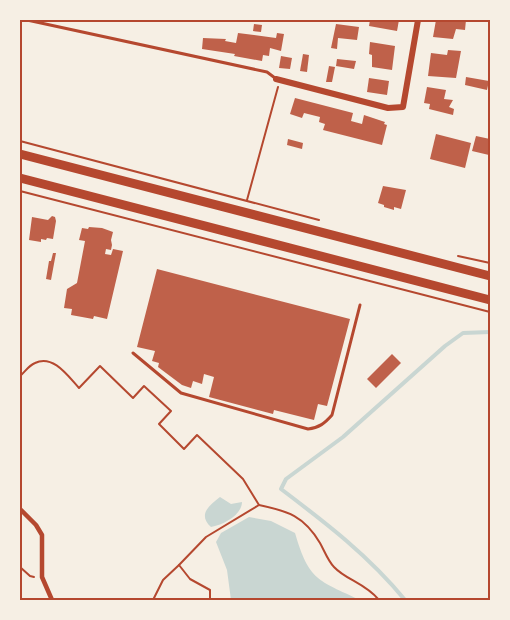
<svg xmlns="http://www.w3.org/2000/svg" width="510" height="620" font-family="'Noto Sans',sans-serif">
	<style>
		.water { fill: #c9d6d2 }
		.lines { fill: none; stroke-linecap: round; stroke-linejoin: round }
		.stream { stroke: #c9d6d2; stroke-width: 4 }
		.building { fill: #bf614a }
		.path { stroke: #b5482f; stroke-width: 2 }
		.service { stroke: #b5482f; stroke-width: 3 }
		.pedestrian { stroke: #b5482f; stroke-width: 4.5 }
		.minor { stroke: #b5482f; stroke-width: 6 }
		.primary { stroke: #b5482f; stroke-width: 9 }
		.neatline { fill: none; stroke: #b5482f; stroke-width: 2 }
	</style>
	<rect width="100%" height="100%" fill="#f6efe4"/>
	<g class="water">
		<path d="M220,497l11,7 11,-2c0,13 -19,23 -31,25 -13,-12 -3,-21 9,-30z"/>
		<path d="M249,517l22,4 24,12c14,48 23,47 65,67h-129l-4,-30 -11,-28 5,-9z"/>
	</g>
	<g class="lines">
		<path class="stream" d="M405,600c-36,-44 -79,-77 -124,-111l5,-10 57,-42 102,-91 18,-13 27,-1"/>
	</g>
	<g class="building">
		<path d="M370,20h29l-2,11 -28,-5z"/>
		<path d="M436,20h30l-1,10 -9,-1 -3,10 -20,-2z"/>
		<path d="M254,24l8,1 -1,7 -8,-1z"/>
		<path d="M336,24l23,3 -2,13 -19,-2 -1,11 -6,-1z"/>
		<path d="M238,33l38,5 1,-5 7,1 -3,17 -11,-3 -1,8 -6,-1 -1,6 -28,-5 1,-2 -33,-5 1,-11 23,1 -1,2 11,2z"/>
		<path d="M370,42l25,4 -3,24 -20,-3v-12l-3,-1z"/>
		<path d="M448,50l13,1 -5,27 -28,-2 3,-23 16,2z"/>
		<path d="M303,54l6,1 -2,17 -7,-1z"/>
		<path d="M281,56l11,2 -2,11 -11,-1z"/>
		<path d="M337,59l19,2 -2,8 -18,-3z"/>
		<path d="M329,66l6,1 -3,15h-6z"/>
		<path d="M466,77l23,4 -2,9 -22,-5z"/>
		<path d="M369,78l20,3 -2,14 -20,-3z"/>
		<path d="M427,87l19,3 -2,9 9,1 -4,7 5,2 -1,6 -24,-6 1,-5 -6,-1z"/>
		<path d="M295,98l58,15 -2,8 11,3 2,-9 21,7 -1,2 3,1 -5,20 -59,-15 2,-6 -6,-2 1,-5 -16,-4 -2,5 -12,-4z"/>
		<path d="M436,134l35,9 -6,25 -35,-9z"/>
		<path d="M476,136l14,3 -1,16 -17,-4z"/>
		<path d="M288,139l15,4 -1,6 -15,-4z"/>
		<path d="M383,186l23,4 -5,19 -7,-2v3l-10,-3v-2l-6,-2z"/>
		<path d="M52,216l3,1 1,4 -3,18 -6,-1 -1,2 -5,-1v3l-12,-2 3,-23 16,3z"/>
		<path d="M89,227l13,1 11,4 -2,8 1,5 -1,5 -5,-1 -1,5 6,1 2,-6 10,2 -16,68 -13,-3 -1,3 -22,-4 1,-6 -8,-1 3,-19 10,-6 8,-42 -6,-1 3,-12 6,1z"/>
		<path d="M53,253h3l-5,27 -5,-1 3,-18h2z"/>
		<path d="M157,269l193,50 -23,87 -9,-2 -4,16 -40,-10 -1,4 -64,-17 5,-20 -10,-3 -2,10 -9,-3 -2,7 -9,-3 -24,-18 1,-4 -7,-2 3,-10 -18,-4z"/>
		<path d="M392,354l9,9 -25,25 -9,-9z"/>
	</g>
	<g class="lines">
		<g class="path">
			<path d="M20,141l299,79"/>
			<path d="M20,191l470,121"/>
			<path d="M247,200l31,-113"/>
			<path d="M458,256l32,7"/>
			<path d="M20,376c5,-4 8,-10 15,-13 18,-9 33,13 44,25l21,-22 33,32 11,-12 27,25 -12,13 25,25 13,-14 46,44 16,26c29,6 45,11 61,38 4,7 8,18 14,24 12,13 31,16 45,33"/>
			<path d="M20,567l10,9 4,1"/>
			<path d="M153,600l10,-20 16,-15"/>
			<path d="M210,600v-10l-20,-11 -11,-14 27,-28 53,-32"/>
		</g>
		<g class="service">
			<path d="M27,20l240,52 8,6"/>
			<path d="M133,353l48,40 127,36c11,-1 17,-6 24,-14l28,-110"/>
		</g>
		<path class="pedestrian" d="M20,509l16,16 6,10v42l10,23"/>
		<path class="minor" d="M276,79l112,29 15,-1 15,-87"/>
		<g class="primary">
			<path d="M20,154l470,122"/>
			<path d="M20,178l470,122"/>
		</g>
	</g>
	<rect width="510" height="620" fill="none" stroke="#f6efe4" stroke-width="42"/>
	<rect x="21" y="21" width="468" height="578" class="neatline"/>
</svg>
